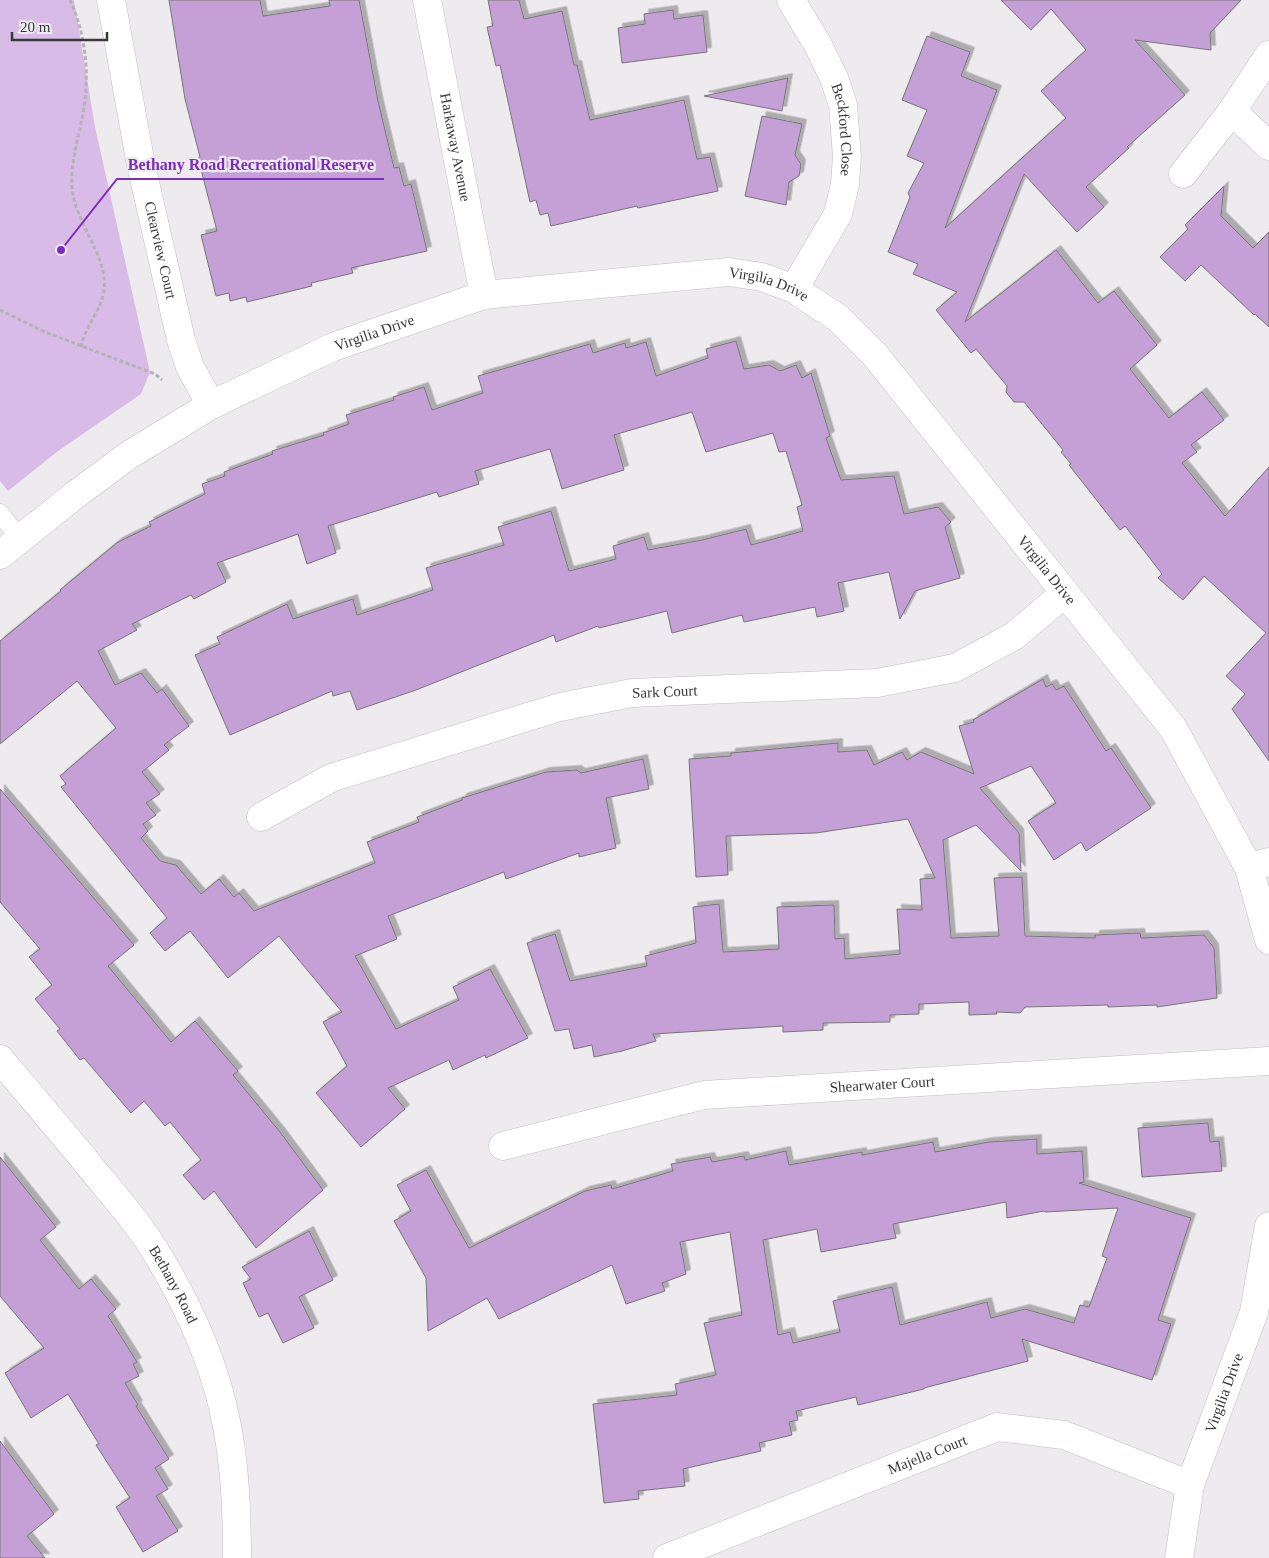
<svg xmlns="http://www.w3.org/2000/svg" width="1269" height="1558" font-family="Georgia,serif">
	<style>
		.green { fill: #d9bbe8 }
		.building { fill: #c4a0d7; stroke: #787579; fill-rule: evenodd; filter: url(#shadow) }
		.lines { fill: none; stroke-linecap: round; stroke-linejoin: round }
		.lane-casing { stroke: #c0bec1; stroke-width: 19 }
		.street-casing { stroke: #c0bec1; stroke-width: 29 }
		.secondary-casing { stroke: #c0bec1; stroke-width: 29 }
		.path { stroke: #b4b2b5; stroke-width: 3; stroke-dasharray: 4 2.5; stroke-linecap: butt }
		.lane { stroke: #fff; stroke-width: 18 }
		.street { stroke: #fff; stroke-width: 28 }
		.secondary { stroke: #fff; stroke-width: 28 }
		.labels { text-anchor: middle; stroke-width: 4.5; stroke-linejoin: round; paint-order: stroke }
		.street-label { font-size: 15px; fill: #3a393a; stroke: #eeebef }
		.leader { fill: none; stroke: #7b2cbf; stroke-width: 2 }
		.callout-dot { fill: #7b2cbf; stroke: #eeebef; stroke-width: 2 }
		.callout-label { font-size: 16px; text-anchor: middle; font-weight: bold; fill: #7b2cbf; stroke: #eeebef; stroke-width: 4.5; stroke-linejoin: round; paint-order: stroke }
	</style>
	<defs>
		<filter id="shadow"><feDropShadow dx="4.5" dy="-4.5" stdDeviation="0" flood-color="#0004"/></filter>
	</defs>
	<rect width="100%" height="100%" fill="#eeebef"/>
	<path class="green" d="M0,0h74l21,127 55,245 -9,22 -83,57 -50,40 -8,-10z"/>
	<g class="building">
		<path d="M169,0h91l3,16 67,-10 -1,-6h30l19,101 16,67 5,-1 5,19 7,-2 16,67 -76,17 2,5 -42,10 1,3 -65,16 -1,-5 -16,4 -1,-8 -13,3 -15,-61 16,-4 -19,-73 2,-1 -15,-58z"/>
		<path d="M488,0h31l5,19 38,-8 12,54h3l13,55 94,-20 13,59 13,-2 8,34 -80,17 -1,-2 -86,20 -3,-13 -8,2 -4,-15 -6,2 -30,-137 -4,1 -9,-39 6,-1z"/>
		<path d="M1001,0h240l-31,33 1,17 -76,-10 50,55 -58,52 2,1 -43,39 18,20 -27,25 -53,-58 -59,148 91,-72 42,53 16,-12 43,54 -27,24 39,49 33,-26 22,28 -33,25 6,7 -15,11 43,53 44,-49v294l-37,-52 13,-15 -19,-18 40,-43 -62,-57 -21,24 -25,-22 4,-4 -37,-48 -5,4 -51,-65 2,-1 -10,-12 2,-2 -39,-48h-10l-8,-10 1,-6 -31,-37 -5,4 -35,-43 21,-18 -44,-18 5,-10 -30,-12 22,-55 -2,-4 16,-30 -17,-7 20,-46 -25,-10 25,-64 43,16 -9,24 36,14 -52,138 121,-110 -25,-27 45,-41 -35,-41 -20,21z"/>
		<path d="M673,10l1,9 29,-4 4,37 -85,11 -4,-35 27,-4 -1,-10z"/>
		<path d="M788,78l-6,33 -78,-15z"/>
		<path d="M762,116l40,8 -7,31 6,9 -2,12 -10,6 -3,23 -41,-9z"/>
		<path d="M1224,186l-3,30 32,32 16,-16v95l-14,-13 -1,1 -53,-50 -16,16 -25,-24 28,-28 -3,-4z"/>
		<path d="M736,341l8,28 25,-4 11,6 16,-6 6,13 9,-5 19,63 -4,2 15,42 53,-4 10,38 34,-7 13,15 -6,5 15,51 -45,13 -15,28 -11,-47 -51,11 6,28 -27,6 -2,-10 -71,15 -2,-7 -70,18 -5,-22 -68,17 -1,-2 -42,16 -2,-7 -138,55 -59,20 -7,-19 -17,5 -1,-5 -102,44 -35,-80 25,-11 -3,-7 70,-33 6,15 60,-20 4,16 76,-25 -7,-22 78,-23 -6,-18 53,-16 18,60 47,-12 -3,-13 31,-9 4,13 54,-10 44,-11 5,16 52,-14 -6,-24 5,-2 -16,-54 -7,1 -6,-19 -67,19 -14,-40 -78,23 10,35 -62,19 -12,-40 -75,22 4,13 -40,13 -2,-5 -109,34 8,27 -29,11 -9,-30 -81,29 9,19 -32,17 -3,-4 -59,29 5,6 -39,21 17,34 26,-12 16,20 5,-4 27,37 -25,19 5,5 -27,22 18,22 -14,9 10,12 -13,9 5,7 -7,7 19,23 16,4 25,29 18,-15 15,18 5,-4 15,18 121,-48 -8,-21 52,-20 -2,-5 45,-17v-2l84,-26 31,-2 4,3 62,-14 6,30 -43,9 10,50 -37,9v-4l-73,26 -2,-7 -116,44 9,23 -42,17 41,73 63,-29 -6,-13 37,-18 38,69 -42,20 -1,-3 -32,15 -4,-10 -61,28 17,21 -44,38 -45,-54 31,-27 -24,-44 19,-10 -63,-76 -51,42 -38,-47 -25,20 -15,-18 17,-15 -106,-131 5,-3 -6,-8 56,-48 -39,-47 -77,63v-103l61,-50 -1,-1 58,-48 33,-16 -2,-4 56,-28 -3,-10 23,-8 -1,-4 49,-18 -1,-3 52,-16 -1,-2 26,-9 -3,-9 48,-15 -1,-3 31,-10 8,23 51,-17 -5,-17 112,-32 3,9 32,-10 1,5 20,-6 10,34 52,-18 -2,-9z"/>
		<path d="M1043,679l3,8 6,-3 4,6 8,-4 42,65 5,-3 40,60 -65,43 -5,-9 -27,18 -26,-39 28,-18 -25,-37 -51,22 39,45 2,38 -45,-46 -33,15 8,98 48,-2 -5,-58 28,-1 3,59 70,2v-3l45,-2 1,5 63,-3 10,13 3,50 -60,9v-2l-49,2v-2l-83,2 -5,6 -24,-1 1,2 -28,1v-13l-50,2v10l-29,1v7l-67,1v7l-40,2v-6l-130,8 3,7 -34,10 -28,6 -2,-12 -18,4 -5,-20 -14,2 -28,-88 28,-9 15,47 77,-15 -2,-10 51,-13 -3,-36 26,-3 4,48 56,-3 -2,-42 57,-2 1,34 9,-1 1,21 55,-5 -3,-45 25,1 -2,-31 15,-1 -27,-59 -92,14 -90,3 2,39 -32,2 -7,-118 42,-3v-3l107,-10v9l29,-2 7,15 28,-13 5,8 14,-8 53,22 -15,-48 15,-4 -1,-2z"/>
		<path d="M0,789l134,156 -26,21 63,76 24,-21 43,50 -5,4 47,57 43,58 -67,58 -42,-57 -10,9 -21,-25 18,-15 -31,-38 -5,4 -21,-25 -13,12 -47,-55 -4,2 -23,-29 3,-2 -25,-30 17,-14 -23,-28 11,-8 -40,-47z"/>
		<path d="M1208,1123l2,19 9,-1 3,30 -80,6 -4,-49z"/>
		<path d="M1037,1139v15l45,-3 2,31 -5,1 112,35 -33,102 13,4 -19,56 -130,-41 6,22 -104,27v1l-66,16 -2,-8 -60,14 2,9 -9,2 3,13 -33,8 2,8 -78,18 2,17 -47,5 1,8 -35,4 -11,-99 84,-9 -2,-11 41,-9 -12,-52 38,-8 -12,-83 -50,10 6,32 -24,9 3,8 -39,13 -14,-39 -113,54 -12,-21 -59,33 -2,-53 -32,-57 17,-10 -14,-26 29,-15 43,78 116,-57 26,-6 1,4 61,-18 -2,-7 39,-7 2,5 32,-6 1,4 41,-9 3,14 73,-13v3l71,-13 2,10 54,-10zM1006,1202l1,16 37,-7 1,1 73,-4 -16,48 5,2 -18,49 -9,-2 -6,18 -49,-14 -34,9 -4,-16 -87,23 -8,-38 -59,14 7,31 -47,11 -3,-11 -12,3 -15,-95 54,-11 4,23 75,-14 -3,-14z"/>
		<path d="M0,1157l56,70 -16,13 39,49 12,-10 25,30 -8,7 29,46 -4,2 6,12 -14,7 13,22 -2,1 33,53 -14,9 13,21 -12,7 22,35 -35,21 -27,-45 14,-9 -34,-53 3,-1 -31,-50 -37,24 -26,-45 39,-25 -44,-52z"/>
		<path d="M309,1231l24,49 -34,17 15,31 -31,15 -15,-30 -9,4 -16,-34 8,-4 -9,-12z"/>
		<path d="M0,1441l54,73 -27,22 18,22h-45z"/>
	</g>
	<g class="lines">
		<g class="lane-casing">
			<path id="lane" d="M0,513l20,26"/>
		</g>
		<g class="street-casing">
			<g id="street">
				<path id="s1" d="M111,0l30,165 40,175 9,27 21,38"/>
				<path id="s2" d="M427,0l57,295"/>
				<path id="s3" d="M791,0l27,45 16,33 9,27 4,52 -2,27 -7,30 -44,75"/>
				<path d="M1232,111l37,35"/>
				<path d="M1183,174l49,-63 37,-56"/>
				<path id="s4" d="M261,817l70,-39 229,-71 72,-14 245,-10 78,-15 59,-32 51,-43"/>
				<path d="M1249,868l20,-6"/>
				<path id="s5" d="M503,1146l201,-51 565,-34"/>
				<path id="s6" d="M667,1558l330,-131 67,8 126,50"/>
			</g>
		</g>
		<g class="secondary-casing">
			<g id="secondary">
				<path id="s7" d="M0,555l75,-60 54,-40 82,-50 122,-58 151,-52 245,-23 33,5 32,12 44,29 37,37 298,373 76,140 20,72"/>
				<path id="s8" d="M0,1059c31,37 62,73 93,111 19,23 39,46 56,71 28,44 53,94 68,144 17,56 20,115 20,173"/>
				<path id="s9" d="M1179,1558l11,-73 64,-173 15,-86"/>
			</g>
		</g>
		<g class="path">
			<path d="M70,0c14,30 19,67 15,100 -3,29 -15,57 -13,87 2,35 37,70 32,104 -3,20 -19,35 -23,56"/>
			<path d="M0,310l45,22 110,42 7,6"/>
		</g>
		<use href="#lane" class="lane"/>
		<use href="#street" class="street"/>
		<use href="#secondary" class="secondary"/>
	</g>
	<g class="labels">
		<g class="street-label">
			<text dy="5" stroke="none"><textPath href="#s3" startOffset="142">Beckford Close</textPath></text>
			<text dy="5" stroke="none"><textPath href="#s2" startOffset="150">Harkaway Avenue</textPath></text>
			<text dy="5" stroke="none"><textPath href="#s1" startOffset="255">Clearview Court</textPath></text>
			<text dy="5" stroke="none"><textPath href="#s7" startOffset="842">Virgilia Drive</textPath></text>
			<text dy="5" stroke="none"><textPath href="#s7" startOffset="438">Virgilia Drive</textPath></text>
			<text dy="5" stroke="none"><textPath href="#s7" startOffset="1248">Virgilia Drive</textPath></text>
			<text dy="5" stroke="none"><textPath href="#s4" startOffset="426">Sark Court</textPath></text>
			<text dy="5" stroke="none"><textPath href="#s5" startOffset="386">Shearwater Court</textPath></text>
			<text dy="5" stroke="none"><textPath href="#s8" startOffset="285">Bethany Road</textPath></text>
			<text dy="5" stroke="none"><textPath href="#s9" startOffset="172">Virgilia Drive</textPath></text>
			<text dy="5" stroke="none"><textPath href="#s6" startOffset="280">Majella Court</textPath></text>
		</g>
	</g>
	<path class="leader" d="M61 250L117 179H384"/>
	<circle class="callout-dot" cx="61" cy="250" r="5"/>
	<g class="callout-label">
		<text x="251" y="170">Bethany Road Recreational Reserve</text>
	</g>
	<path d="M12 32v8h95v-8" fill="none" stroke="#3a393a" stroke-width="2.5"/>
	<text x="20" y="32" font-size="15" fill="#3a393a" stroke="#eeebef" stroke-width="4" paint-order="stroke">20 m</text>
</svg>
